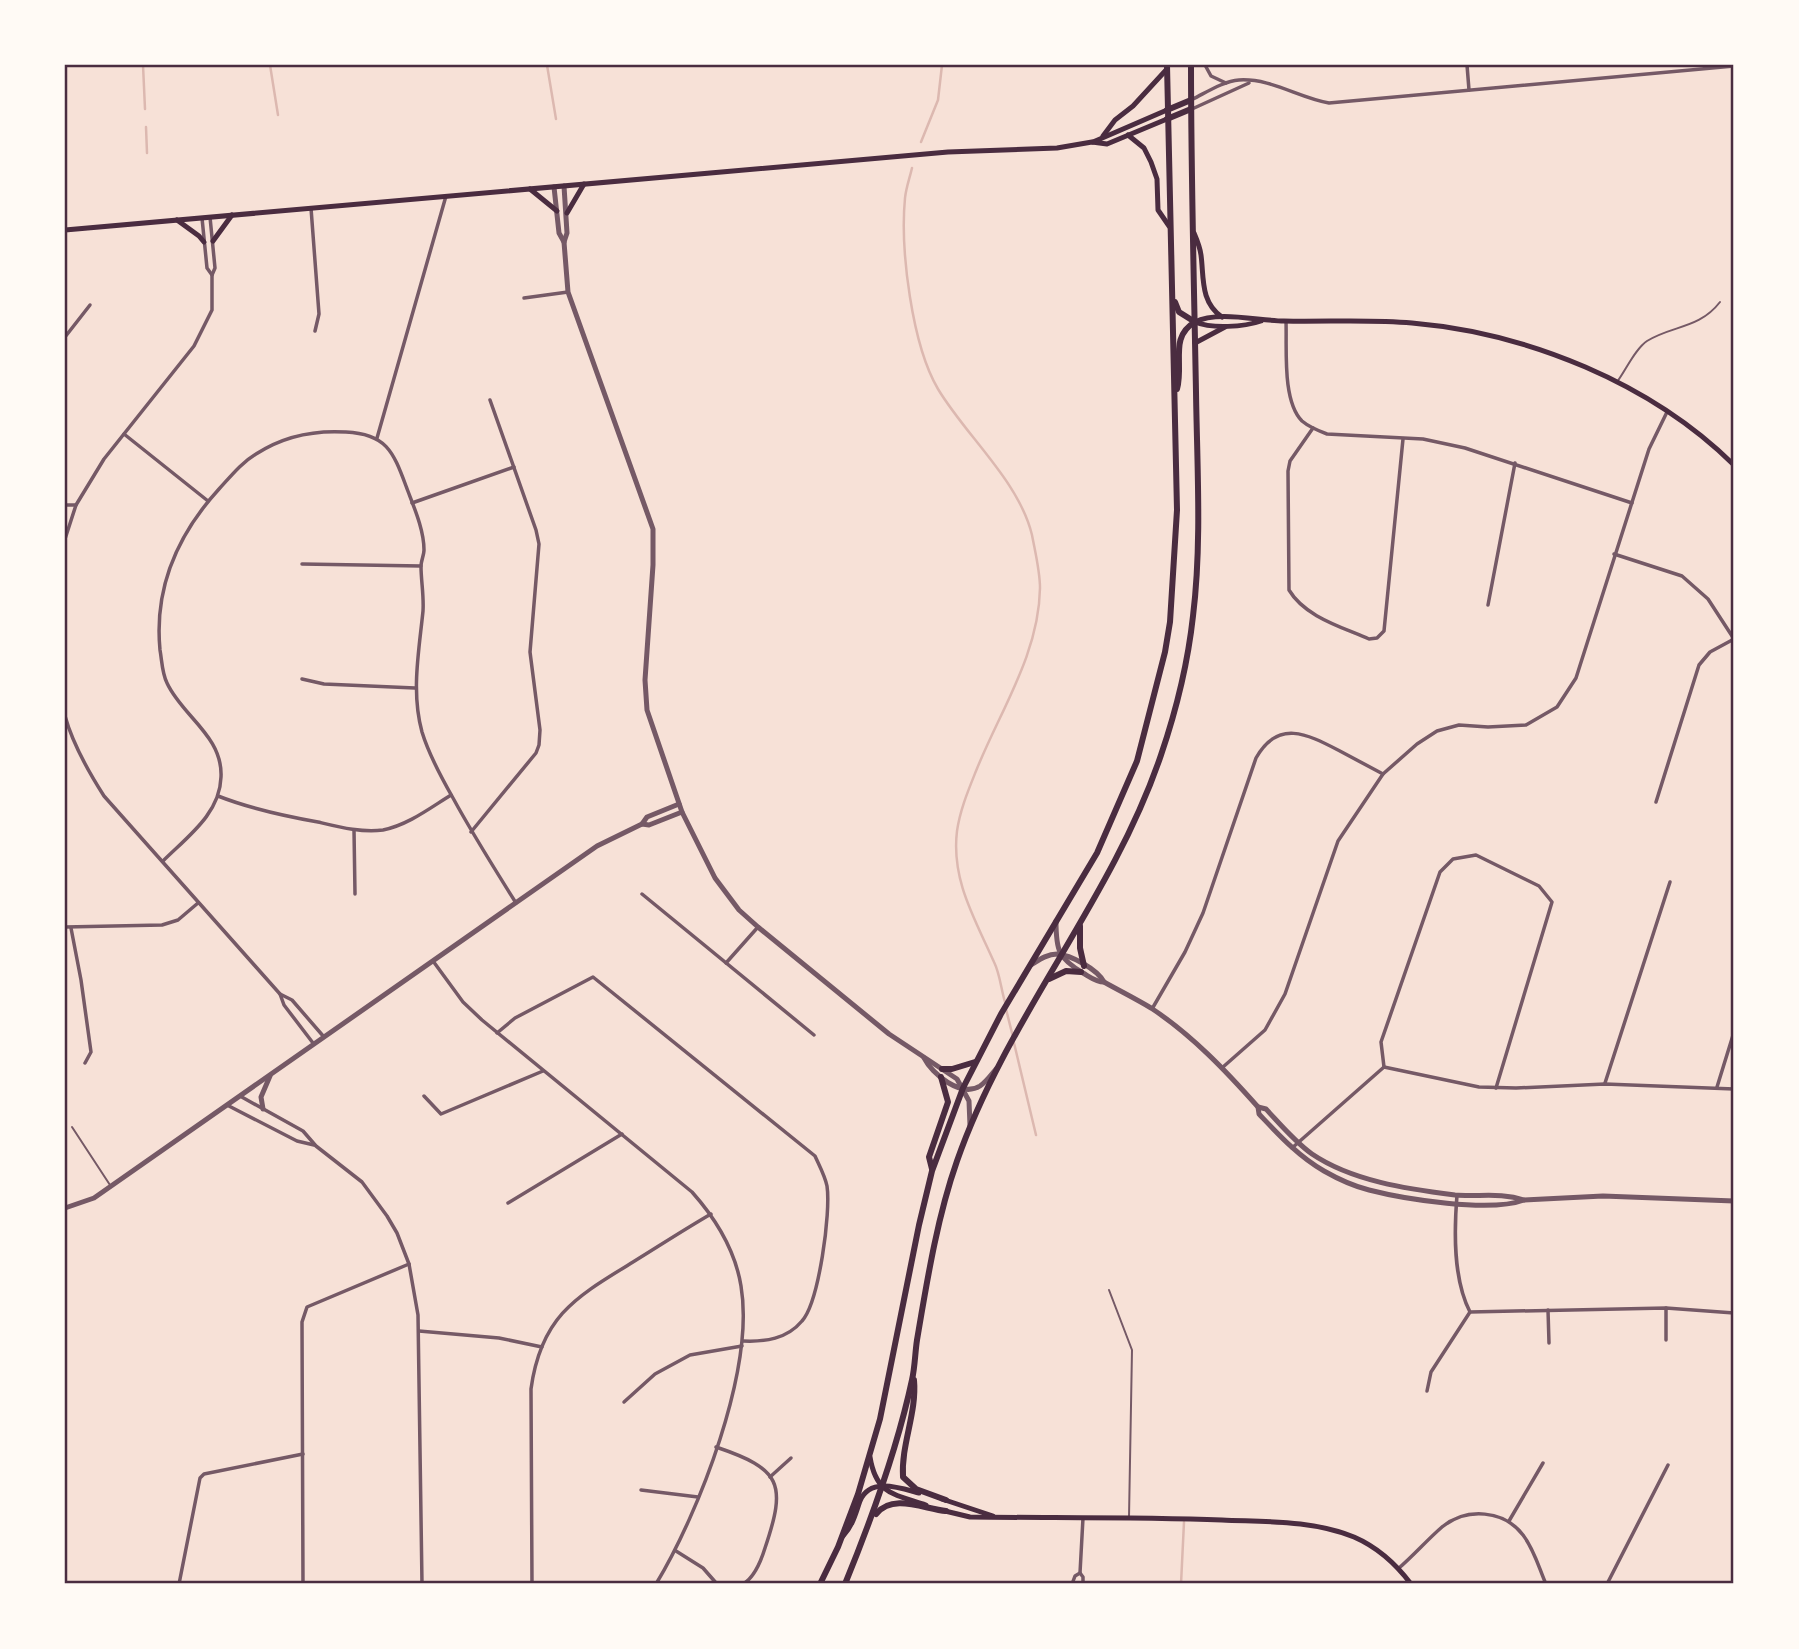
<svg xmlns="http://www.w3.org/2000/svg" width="1799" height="1649" font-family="'PT Sans Narrow',sans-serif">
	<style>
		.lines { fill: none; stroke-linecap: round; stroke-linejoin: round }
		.stream { stroke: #dcb8b0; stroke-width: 2.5 }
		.service { stroke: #755966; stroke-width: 2 }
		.minor { stroke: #755966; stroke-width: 3.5 }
		.tertiary { stroke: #755966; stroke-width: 5 }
		.secondary { stroke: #4a2c40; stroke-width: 5 }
		.primary { stroke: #4a2c40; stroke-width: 6 }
		.neatline { fill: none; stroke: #4a2c40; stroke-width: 2.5 }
	</style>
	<rect width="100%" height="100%" fill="#f7e1d7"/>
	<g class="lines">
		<g class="stream">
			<path d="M143,65l2,44"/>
			<path d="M270,65l8,50"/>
			<path d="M547,65l9,54"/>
			<path d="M146,127l1,26"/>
			<path d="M921,142l17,-42 4,-35"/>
			<path d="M912,168c-2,9 -6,20 -7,30 -5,52 7,147 33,191 28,47 81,92 94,146 3,16 8,36 8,53 -1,66 -40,123 -64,183 -8,20 -16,39 -19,60 -6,49 18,88 37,131 6,12 7,27 11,40"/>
			<path d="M1006,1009l7,28"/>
			<path d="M1014,1043l22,92"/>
			<path d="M1181,1584l3,-62"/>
		</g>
		<g class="service">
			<path d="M1617,382c9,-12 18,-33 30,-41 26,-16 52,-12 73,-39"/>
			<path d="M72,1127l38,58"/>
			<path d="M1109,1290l23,60 -3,167"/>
		</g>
		<g class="minor">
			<path d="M1205,65l6,11 15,7"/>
			<path d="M1467,65l2,25"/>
			<path d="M1193,99c14,-7 31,-18 46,-19 32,-2 60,18 90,23l405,-37"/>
			<path d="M1192,109l57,-26"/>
			<path d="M311,208l8,106 -4,17"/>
			<path d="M202,218l5,50 5,7"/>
			<path d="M524,298l44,-6"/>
			<path d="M1286,322c1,26 -4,79 16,99 7,6 17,10 25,13l96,5 42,9 167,55"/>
			<path d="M65,337l25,-32"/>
			<path d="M1313,428l-23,33 -2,10 1,119c16,27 53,37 80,49l8,-1 7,-7 19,-192"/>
			<path d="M124,434l84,67"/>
			<path d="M377,438l69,-242"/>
			<path d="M412,503l102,-36"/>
			<path d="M65,505h11"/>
			<path d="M65,539l11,-34 28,-46 90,-113 18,-36v-35l3,-7 -5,-51"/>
			<path d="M1614,554l68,22 26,23 26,40"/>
			<path d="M302,564l119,2"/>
			<path d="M1488,605l27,-142"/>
			<path d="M302,679l22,5 91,4"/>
			<path d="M65,716c8,29 23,55 39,80l176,198 4,11 29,38"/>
			<path d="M218,796c33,13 66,20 100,26 21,5 44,11 65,8 25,-5 47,-22 68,-35"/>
			<path d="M1656,802l43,-137 11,-13 24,-13"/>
			<path d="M354,830l1,64"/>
			<path d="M471,832l65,-79 3,-8 1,-15 -10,-78 9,-108 -3,-14 -46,-130"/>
			<path d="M163,861c24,-24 57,-47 58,-84 2,-41 -39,-61 -54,-94 -5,-10 -5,-22 -7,-33 -6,-62 18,-116 59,-161 12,-13 22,-26 37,-35 26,-17 58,-24 90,-22 40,2 47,19 60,54 7,19 18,43 18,64 0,5 -3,11 -3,16 0,15 3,29 2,45 -4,40 -12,81 -1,121 7,23 19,45 31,66 19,35 41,70 63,105"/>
			<path d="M642,894l172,141"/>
			<path d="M65,927l97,-2 16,-5 20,-17"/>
			<path d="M71,928l10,52 10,72 -6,11"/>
			<path d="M433,961l30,41 19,18 210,172c24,27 43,57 49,94 14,83 -42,227 -85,298"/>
			<path d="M726,963l32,-36"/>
			<path d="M280,994l12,6 32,37"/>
			<path d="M1152,1009l33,-57 18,-39 53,-155c22,-39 51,-24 82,-8 15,8 30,16 45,24"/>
			<path d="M497,1033l18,-15 78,-41 222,179c4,9 10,20 12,30 4,26 -8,116 -25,135 -15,18 -37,21 -59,20"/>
			<path d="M1223,1067l42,-37 20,-36 53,-153 45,-67 34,-30 20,-13 22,-6 29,2 38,-2 31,-18 19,-29 73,-229 18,-37"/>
			<path d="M1384,1067l-3,-25 59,-170 13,-13 23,-4 63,31 13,16 -56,186"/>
			<path d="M1605,1083l65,-201"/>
			<path d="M1717,1087l17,-55"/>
			<path d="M240,1096l63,35 13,15 46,36 25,34 10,17 12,31 9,51 4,269"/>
			<path d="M424,1096l17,18 102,-43"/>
			<path d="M227,1105l70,36 17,4"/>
			<path d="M1292,1148l92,-81 95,20 37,1 89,-4 129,5"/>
			<path d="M1457,1195c-3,37 -4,84 13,117l196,-4 68,5"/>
			<path d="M508,1203l114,-69"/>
			<path d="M1666,1308v32"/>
			<path d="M1548,1310l1,33"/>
			<path d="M419,1331l80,7 43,9"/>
			<path d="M1427,1391l4,-19 39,-60"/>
			<path d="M624,1402l31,-28 35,-19 52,-9"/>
			<path d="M716,1447c65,22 71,36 49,101 -4,13 -10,29 -22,36"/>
			<path d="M770,1477l21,-19"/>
			<path d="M641,1490l57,7"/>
			<path d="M1083,1518l-3,55 3,4v7"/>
			<path d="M1509,1521l34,-58"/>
			<path d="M676,1551l27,17 14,16"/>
			<path d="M1399,1568c15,-13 28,-28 43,-41 25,-20 62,-17 81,8 11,14 16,33 23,49"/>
			<path d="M179,1584l21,-106 4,-4 99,-20"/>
			<path d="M303,1584l-1,-262 5,-15 102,-43"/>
			<path d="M532,1584l-1,-195c10,-73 45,-92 102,-127 26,-16 52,-33 78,-48"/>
			<path d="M1072,1584l3,-8 5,-3"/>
			<path d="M1607,1584l61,-119"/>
		</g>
		<g class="tertiary">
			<path d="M564,186l3,47 -3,9 4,50 85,237v36l-8,115 2,30 35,102 33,66 24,32 19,17 131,107 68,45 12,22 1,25"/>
			<path d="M554,187l5,46 5,9"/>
			<path d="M642,824l7,1 33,-13"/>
			<path d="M1056,921c0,29 2,37 27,52 7,4 13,9 21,9 16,9 32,17 47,26 41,27 75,63 107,99l1,7c20,21 39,42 65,57 14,8 29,15 45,19 35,9 121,23 155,10l79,-4 131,5"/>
			<path d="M1031,965c8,-5 16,-11 26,-11 14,1 40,15 47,28"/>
			<path d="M924,1058c8,16 37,40 56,28 6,-4 11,-11 16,-17"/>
			<path d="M1258,1107l8,2c14,15 29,33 46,45 40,27 95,35 143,41 23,2 46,-3 69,5"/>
			<path d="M263,1109l-2,-12 9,-21"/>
			<path d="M65,1208l29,-10 503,-352 45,-22 5,-7 32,-13"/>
			<path d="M1733,1584l1,-2"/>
		</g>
		<g class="secondary">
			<path d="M1128,135l16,13 7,14 6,17 1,31 11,16"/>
			<path d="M1103,136l12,-16 18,-14 34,-37"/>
			<path d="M1093,142l74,-32"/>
			<path d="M530,189l27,22"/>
			<path d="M567,213l17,-29"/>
			<path d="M177,220l22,16 5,6"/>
			<path d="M65,230l883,-78 109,-4 35,-6 15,2 60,-25"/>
			<path d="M1194,233c3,7 6,14 7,22 3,22 -1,47 21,62"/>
			<path d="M213,241l19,-26"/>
			<path d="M1195,322c23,-12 64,-1 89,-1 43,1 86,-2 128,2 116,10 239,60 322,142"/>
			<path d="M1195,322c17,7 49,5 66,-1"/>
			<path d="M1195,343l30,-16"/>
			<path d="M870,1457c6,37 23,37 56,48"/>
			<path d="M942,1499l51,17"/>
			<path d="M945,1511l25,6c84,1 168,0 252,3 44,2 90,0 132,17 23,10 42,27 57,47"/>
			<path d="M843,1536c10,-11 12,-21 17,-35 10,-24 40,-13 59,-8"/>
		</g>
		<g class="primary">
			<path d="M1167,110l24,-10"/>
			<path d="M1167,119l24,-10"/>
			<path d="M1175,302l4,10 16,10"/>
			<path d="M1177,389c7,-25 -8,-52 18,-67"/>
			<path d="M1080,926v22l4,18"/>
			<path d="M1049,979l17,-8 15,1"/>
			<path d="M942,1069h10l23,-7"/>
			<path d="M932,1169l-3,-12 19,-55 -7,-25"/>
			<path d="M914,1380c3,33 -13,64 -11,97l13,12 30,11"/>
			<path d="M876,1514c17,-21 48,-5 70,-3"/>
			<path d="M820,1584l18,-37 20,-53 22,-75 39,-194 13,-54 31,-83 38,-74 96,-161 40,-92 28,-109 5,-30 7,-112 -10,-445"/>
			<path d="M845,1584c27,-66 52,-134 67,-204 3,-13 3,-27 5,-40 10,-59 20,-122 40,-179 50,-144 155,-261 204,-406 15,-44 27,-93 32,-139 9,-72 4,-152 3,-224 -2,-109 -5,-218 -5,-327"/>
		</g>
	</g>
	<rect width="1799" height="1649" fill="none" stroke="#fffaf5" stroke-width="133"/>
	<rect x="66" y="66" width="1666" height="1516" class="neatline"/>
</svg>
